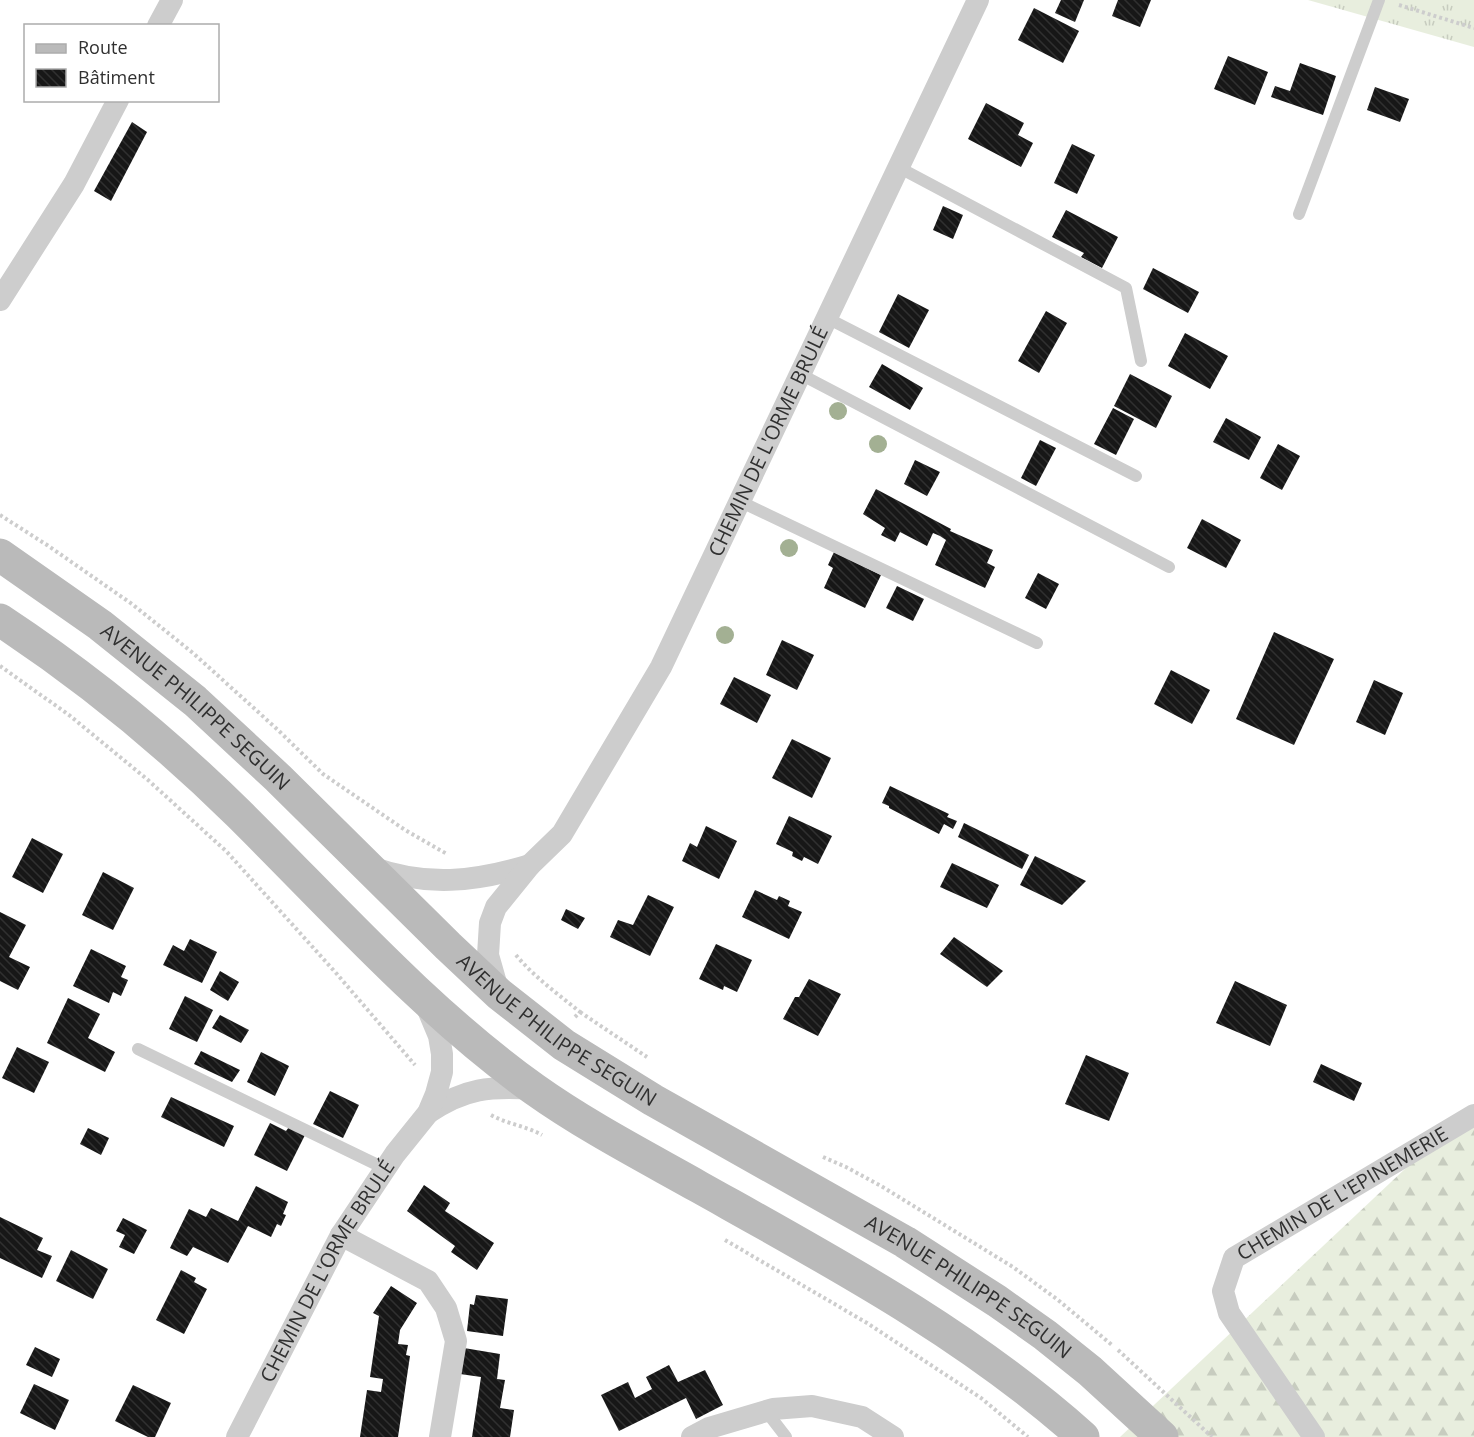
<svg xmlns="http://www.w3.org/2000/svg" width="1474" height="1437" font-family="'Open Sans',sans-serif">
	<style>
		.grass { fill: url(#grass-tufts) }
		.forest { fill: url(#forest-firs) }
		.building { fill: url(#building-back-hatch) }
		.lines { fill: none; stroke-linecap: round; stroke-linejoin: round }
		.path { stroke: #cdcdcd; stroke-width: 4; stroke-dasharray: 3 3; stroke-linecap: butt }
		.service { stroke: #cdcdcd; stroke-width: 12 }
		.minor { stroke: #cdcdcd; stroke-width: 22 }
		.secondary { stroke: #bababa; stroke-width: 33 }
		.tree { fill: #a3b093 }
		.labels { text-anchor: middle; stroke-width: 6; stroke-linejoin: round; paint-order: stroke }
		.street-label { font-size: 20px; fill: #303030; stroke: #fff }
	</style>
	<defs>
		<pattern id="grass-tufts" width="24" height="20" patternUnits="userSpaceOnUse" patternTransform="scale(1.5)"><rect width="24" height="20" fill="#e8eede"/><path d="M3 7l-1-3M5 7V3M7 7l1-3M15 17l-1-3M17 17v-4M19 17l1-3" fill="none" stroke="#c7ccbf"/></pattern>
		<pattern id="forest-firs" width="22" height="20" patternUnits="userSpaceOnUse" patternTransform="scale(1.5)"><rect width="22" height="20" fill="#e8eede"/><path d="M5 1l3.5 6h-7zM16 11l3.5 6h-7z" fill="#c7ccbf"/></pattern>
		<pattern id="building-back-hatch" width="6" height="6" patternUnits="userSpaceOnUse" patternTransform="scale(1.5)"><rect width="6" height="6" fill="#171717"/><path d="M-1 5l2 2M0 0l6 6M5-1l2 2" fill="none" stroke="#303030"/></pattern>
	</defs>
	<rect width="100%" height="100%" fill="#fff"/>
	<path class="grass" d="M1308,0h166v47z"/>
	<path class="forest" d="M1474,1104v333h-354z"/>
	<g class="building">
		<path d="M1061,0h23l-9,22 -20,-9z"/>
		<path d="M1118,0h33l-11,27 -28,-11z"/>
		<path d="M1034,8l45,23 -16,32 -45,-23z"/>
		<path d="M1228,56l40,16 -13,33 -41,-16z"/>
		<path d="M1300,63l36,13 -13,39 -52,-18 4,-11 15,5z"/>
		<path d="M1375,87l34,12 -9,23 -33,-12z"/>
		<path d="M986,103l38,20 -6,12 15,8 -12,24 -53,-28z"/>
		<path d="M132,122l15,10 -36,69 -17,-10z"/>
		<path d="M1072,144l23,11 -18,39 -23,-11z"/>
		<path d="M943,206l20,9 -10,24 -20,-9z"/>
		<path d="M1066,210l52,27 -16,31 -21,-11 3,-4 -32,-16z"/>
		<path d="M1153,268l46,24 -11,21 -45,-24z"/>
		<path d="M898,294l31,16 -20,38 -30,-16z"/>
		<path d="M1046,311l21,12 -28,50 -21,-12z"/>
		<path d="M1185,333l43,23 -18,33 -42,-23z"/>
		<path d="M882,364l41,24 -13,22 -41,-23z"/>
		<path d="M1130,374l42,22 -16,32 -42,-22z"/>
		<path d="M1113,408l21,11 -18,36 -22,-11z"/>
		<path d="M1226,418l35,19 -12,23 -36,-18z"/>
		<path d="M1040,440l16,8 -20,38 -15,-8z"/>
		<path d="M1278,444l22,12 -18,34 -22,-12z"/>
		<path d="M915,460l25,12 -13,24 -23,-12z"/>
		<path d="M876,489l75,40 -1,2 43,19 -6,13 8,4 -10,21 -50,-23 11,-25 -6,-4 -7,-3 -6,13 -27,-14 -5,10 -14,-7 4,-7 -22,-14z"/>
		<path d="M1202,519l39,21 -15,28 -39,-20z"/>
		<path d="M834,552l47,23 -16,33 -41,-20 9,-20 -5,-3z"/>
		<path d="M1038,573l21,11 -13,25 -21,-11z"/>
		<path d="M897,586l27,13 -11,22 -27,-13z"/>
		<path d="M1274,632l60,27 -40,86 -58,-26z"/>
		<path d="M782,640l32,15 -17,35 -31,-15z"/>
		<path d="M1171,670l39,20 -18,34 -38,-20z"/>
		<path d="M734,677l37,18 -14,28 -37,-19z"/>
		<path d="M1374,680l29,13 -18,42 -29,-13z"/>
		<path d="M792,739l39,19 -19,40 -40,-20z"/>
		<path d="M890,786l59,28 -2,3 10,4 -4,8 -9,-5 -5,10 -50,-26v-2l-7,-3z"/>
		<path d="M789,816l43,20 -14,28 -14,-7 -2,4 -10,-5 1,-4 -17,-8z"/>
		<path d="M964,823l65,32 -7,14 -64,-32z"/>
		<path d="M706,826l31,15 -18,38 -37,-18 8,-18 7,4z"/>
		<path d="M32,838l31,16 -20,39 -31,-16z"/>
		<path d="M1035,856l51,25 -24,24 -42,-20z"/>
		<path d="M952,863l47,22 -12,23 -47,-21z"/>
		<path d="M103,872l31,16 -21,42 -31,-15z"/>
		<path d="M755,890l22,10 2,-4 11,5 -2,5 14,6 -13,27 -47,-22z"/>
		<path d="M648,895l26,12 -24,49 -40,-19 8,-17 15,5z"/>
		<path d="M566,909l19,9 -7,11 -17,-9z"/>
		<path d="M0,912l26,13 -17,32 21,10 -12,23 -18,-9z"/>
		<path d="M954,937l49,34 -16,16 -47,-33z"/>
		<path d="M190,939l27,13 -15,31 -39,-18 10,-20 11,6z"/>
		<path d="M716,944l36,16 -15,32 -13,-6 -1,4 -24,-11z"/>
		<path d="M91,949l35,17 -5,11 7,3 -7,16 -8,-4 -4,11 -36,-17z"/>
		<path d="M220,971l19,11 -11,19 -18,-11z"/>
		<path d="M809,979l32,15 -23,42 -35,-17 12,-22h4z"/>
		<path d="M1235,981l52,24 -17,41 -54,-23z"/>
		<path d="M185,996l28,14 -16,32 -28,-13z"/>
		<path d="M68,998l32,16 -12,24 27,14 -10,20 -58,-29z"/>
		<path d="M220,1015l29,15 -8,13 -29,-15z"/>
		<path d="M17,1047l32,15 -15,31 -32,-15z"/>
		<path d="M201,1051l39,19 -8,12 -38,-18z"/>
		<path d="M261,1052l28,14 -14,30 -28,-14z"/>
		<path d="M1086,1055l43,18 -20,48 -44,-17z"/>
		<path d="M1321,1064l41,19 -8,18 -41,-19z"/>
		<path d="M330,1091l29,14 -16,33 -30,-14z"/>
		<path d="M171,1097l63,29 -10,21 -63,-30z"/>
		<path d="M270,1123l16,8 3,-4 16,8 -18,36 -33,-16z"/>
		<path d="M88,1128l21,10 -8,17 -21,-11z"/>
		<path d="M424,1185l26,18 -5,8 49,32 -17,27 -26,-18 4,-6 -48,-35z"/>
		<path d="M256,1186l32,16 -5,12 3,1 -5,11 -4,-2 -6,13 -23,-11 -20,37 -35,-16 -6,9 -17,-8 19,-39 17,8 5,-9 27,13z"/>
		<path d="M0,1217l43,21 -6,12 15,6 -10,22 -42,-20z"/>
		<path d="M123,1218l24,12 -13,24 -15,-7 6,-12 -9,-4z"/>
		<path d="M71,1250l37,19 -15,30 -37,-18z"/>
		<path d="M181,1270l15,8 -2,4 13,7 -23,45 -28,-14z"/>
		<path d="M391,1286l26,17 -17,27 -2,14 10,1 -2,10 4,1 -12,81h-38l7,-47 14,2 2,-13 -13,-2 9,-61 -6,-3z"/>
		<path d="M476,1295l32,4 -5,37 -36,-5 3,-27 4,1z"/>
		<path d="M35,1347l25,12 -8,18 -26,-12z"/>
		<path d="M464,1348l36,6 -3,25 8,1 -5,28 14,2 -4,27h-38l9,-60 -21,-3z"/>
		<path d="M669,1365l9,17 27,-12 18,35 -27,14 -10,-21 -67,33 -18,-36 27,-13 7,16 17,-9 -6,-12z"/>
		<path d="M34,1384l35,16 -14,30 -35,-17z"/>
		<path d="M133,1385l38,18 -16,34h-7l-33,-16z"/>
	</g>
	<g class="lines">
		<g class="path">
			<path d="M1399,5l75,23"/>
			<path d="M0,515l47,30 85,59 61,49 85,77 45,44 82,56 42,24"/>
			<path d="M0,666l69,49 79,65 79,72 109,121 79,92"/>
			<path d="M516,955c18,22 42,39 64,57l-5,5"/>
			<path d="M580,1012l67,45"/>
			<path d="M491,1115c16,9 35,11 51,20"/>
			<path d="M823,1157l23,10 35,19 132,81 45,33 54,45"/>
			<path d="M725,1240l142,83 114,75 47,39"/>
			<path d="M1118,1350l94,87"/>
		</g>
		<g class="service">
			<path d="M898,167l228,121 15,73"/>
			<path d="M1299,214l80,-214"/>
			<path d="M827,318l309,158"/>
			<path d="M800,374l369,193"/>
			<path d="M739,501l298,142"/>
			<path d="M138,1049l248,120"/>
			<path d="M766,1411l20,26"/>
		</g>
		<g class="minor">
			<path d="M158,26l14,-26"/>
			<path d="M0,300l74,-116 44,-84"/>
			<path d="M371,867c55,20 104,15 159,-2"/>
			<path id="s1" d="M498,990l-10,-35 2,-32 6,-16 34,-42 32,-31 99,-167 317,-667"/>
			<path d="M428,1113c37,-25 62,-27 106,-24"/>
			<path d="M341,1235l87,46 18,27 10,33 -16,96"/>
			<path id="s2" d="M237,1437l104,-202 54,-81 33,-41 8,-19 6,-22v-18l-3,-18 -13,-31"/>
			<path d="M692,1437l17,-9 64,-19 39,-3 50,11 31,20"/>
			<path id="s3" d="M1314,1437l-85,-124 -6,-22 11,-33 240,-143"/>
		</g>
		<g class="secondary">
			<path id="s4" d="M0,555l100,70 95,76 83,77 170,168 51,48 65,51 89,55 252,142 92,59 48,34 45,36 72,66"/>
			<path d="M0,620c85,56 166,122 239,194 95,94 186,197 295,275 52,37 110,67 165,98 134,75 269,147 384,250"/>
		</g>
	</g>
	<g class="tree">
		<circle cx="838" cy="411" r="9"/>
		<circle cx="878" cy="444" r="9"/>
		<circle cx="789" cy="548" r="9"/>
		<circle cx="725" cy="635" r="9"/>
	</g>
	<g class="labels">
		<g class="street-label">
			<text dy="7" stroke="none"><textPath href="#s1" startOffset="628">CHEMIN DE L'ORME BRULÉ</textPath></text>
			<text dy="7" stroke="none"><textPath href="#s4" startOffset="248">AVENUE PHILIPPE SEGUIN</textPath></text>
			<text dy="7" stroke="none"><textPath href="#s4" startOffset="734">AVENUE PHILIPPE SEGUIN</textPath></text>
			<text dy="7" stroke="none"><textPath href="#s3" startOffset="334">CHEMIN DE L'EPINEMERIE</textPath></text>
			<text dy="7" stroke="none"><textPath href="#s2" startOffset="189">CHEMIN DE L'ORME BRULÉ</textPath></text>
			<text dy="7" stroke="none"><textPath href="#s4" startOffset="1220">AVENUE PHILIPPE SEGUIN</textPath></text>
		</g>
	</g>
	<rect x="24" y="24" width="195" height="78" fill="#ffffff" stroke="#acacac" stroke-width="1.5"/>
	<rect x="36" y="44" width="30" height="9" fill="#bababa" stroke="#acacac" stroke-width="1.5"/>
	<text x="78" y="54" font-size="18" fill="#303030">Route</text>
	<rect x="36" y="69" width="30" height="18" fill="url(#building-back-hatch)" stroke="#acacac" stroke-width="1.5"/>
	<text x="78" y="84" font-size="18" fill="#303030">Bâtiment</text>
</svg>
